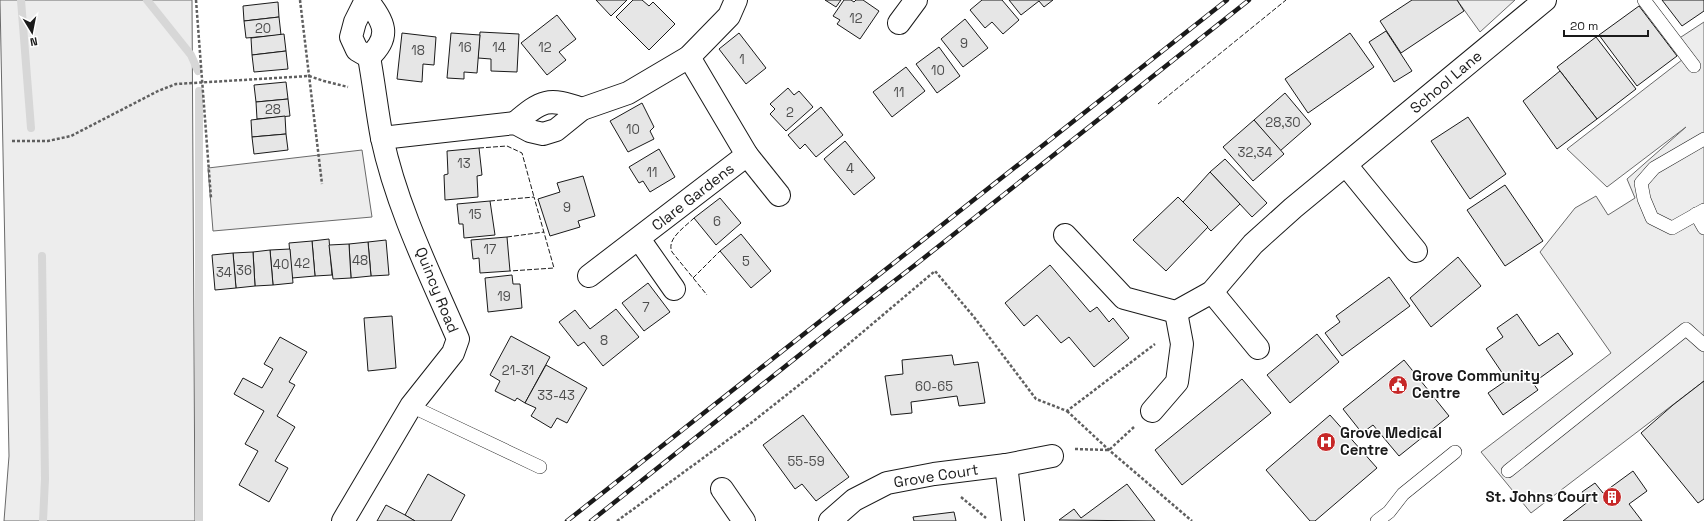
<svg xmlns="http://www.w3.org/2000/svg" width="1704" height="521" font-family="'Space Grotesk',sans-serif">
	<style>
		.built { fill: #ededed; stroke: #6a6a6a }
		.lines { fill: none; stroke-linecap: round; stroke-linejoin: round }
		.stream { stroke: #d7d7d7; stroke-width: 8 }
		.building { fill: #e6e6e6; stroke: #1a1a1a }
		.service-casing { stroke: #1a1a1a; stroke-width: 14 }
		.minor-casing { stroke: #1a1a1a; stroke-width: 24 }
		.path { stroke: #5f5f5f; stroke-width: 2.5; stroke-dasharray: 3 2; stroke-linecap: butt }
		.service { stroke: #fff; stroke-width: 13 }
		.minor { stroke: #fff; stroke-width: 22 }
		.rail-casing { stroke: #1a1a1a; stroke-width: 4.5 }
		.rail { stroke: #fff; stroke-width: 3; stroke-dasharray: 9; stroke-linecap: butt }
		.fence { stroke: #1a1a1a; stroke-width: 1; stroke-dasharray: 5 2; stroke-linecap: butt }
		.labels { text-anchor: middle; stroke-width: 3; stroke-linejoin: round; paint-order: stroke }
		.number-label { font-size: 13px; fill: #4d4d4d }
		.street-label { font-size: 15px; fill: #1a1a1a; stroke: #fff }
		.poi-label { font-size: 15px; font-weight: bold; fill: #1a1a1a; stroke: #fff; text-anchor: start }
	</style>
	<rect width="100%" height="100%" fill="#fff"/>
	<g class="built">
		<path d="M0,0h192l3,521h-191l5,-65z"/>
		<path d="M1457,0h58l-35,32z"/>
		<path d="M1704,22v359l-173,132 -50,-61 130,-99 -71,-101 35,-44 21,-12 12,19 27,-17 -8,-19 59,-52 -79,60 -40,-38 120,-93 -9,-17z"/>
		<path d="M362,150l10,67 -159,14 -5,-63z"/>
	</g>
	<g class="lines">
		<g class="stream">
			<path d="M21,0l10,128"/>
			<path d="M147,0l44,55 7,16"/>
			<path d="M42,256l3,223 -2,42"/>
			<path d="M199,521v-430"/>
		</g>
	</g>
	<g class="building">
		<path d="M596,0h31l-16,16z"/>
		<path d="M633,0h9l7,6 4,-4 22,22 -26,26 -33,-33z"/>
		<path d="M825,0h16l-5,7z"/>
		<path d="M844,0h7l3,2 2,-2h7l16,11 -19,28 -23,-15 3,-4 -7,-4z"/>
		<path d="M982,0h20l17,20 -16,14 -11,-12 -7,6 -15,-18z"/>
		<path d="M1009,0h44l-9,7 -5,-6 -18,14z"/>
		<path d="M1412,0h45l7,11 -63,42 -21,-32z"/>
		<path d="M1662,0h42v11l-22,15z"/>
		<path d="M278,2l1,15 -35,4 -1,-15z"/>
		<path d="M1639,6l38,50 -40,30 -38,-51z"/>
		<path d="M557,15l19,24 -17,13 7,8 -19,15 -26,-32z"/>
		<path d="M279,17l2,18 -35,3 -2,-17z"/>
		<path d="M965,19l23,29 -25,19 -22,-28z"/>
		<path d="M1386,31l26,40 -18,11 -25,-40z"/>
		<path d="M480,32l39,2 -2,38 -26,-1v-12l-13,-1z"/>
		<path d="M402,33l34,4 -2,28 -11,-1 -1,18 -25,-3z"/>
		<path d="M451,33l29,2 -3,38 -13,-1v7l-17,-1z"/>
		<path d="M739,33l27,35 -20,16 -27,-35z"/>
		<path d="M1350,33l24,34 -66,46 -23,-34z"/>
		<path d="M284,34l2,17 -34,4 -1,-17z"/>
		<path d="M1596,37l40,52 -39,30 -40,-52z"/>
		<path d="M939,47l21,29 -23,17 -21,-29z"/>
		<path d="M286,51l2,18 -34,3 -2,-17z"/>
		<path d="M906,67l19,24 -33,26 -19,-25z"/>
		<path d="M1560,71l37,48 -40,30 -34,-48z"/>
		<path d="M286,82l2,17 -32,3 -2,-17z"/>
		<path d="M788,88l6,7 5,-4 14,16 -27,24 -16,-17 5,-5 -5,-5z"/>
		<path d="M1285,93l26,31 -31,27 -26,-31z"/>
		<path d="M288,99l2,17 -33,3 -1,-17z"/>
		<path d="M642,103l12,24 -4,4 4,8 -26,13 -18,-31z"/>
		<path d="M821,107l22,28 -27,22 -11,-13 -5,5 -12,-14z"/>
		<path d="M285,116l1,18 -34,3 -1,-17z"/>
		<path d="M1468,117l38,57 -36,25 -39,-58z"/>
		<path d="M1254,120l30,34 -31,27 -30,-34z"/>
		<path d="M286,134l2,16 -34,4 -2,-17z"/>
		<path d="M845,141l30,37 -21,17 -30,-36z"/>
		<path d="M479,148l3,27 -5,1 1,21 -33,3 -1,-25 4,-1 -1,-23z"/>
		<path d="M659,149l16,28 -25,15 -7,-11 -4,2 -10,-16z"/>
		<path d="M1225,159l42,44 -15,14 -42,-45z"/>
		<path d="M1210,172l30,32 -29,27 -28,-29z"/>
		<path d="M583,176l12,40 -17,5 2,6 -30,9 -12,-37 22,-7 -3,-9z"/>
		<path d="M1505,185l38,56 -38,25 -38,-56z"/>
		<path d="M1178,197l30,30 -42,44 -33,-31z"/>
		<path d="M720,198l21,25 -25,22 -22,-27z"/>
		<path d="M490,201l5,34 -31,3 -1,-14h-4l-2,-20z"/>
		<path d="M741,234l30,37 -20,17 -31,-37z"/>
		<path d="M507,237l3,34 -30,2 -1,-15 -6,1 -2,-19z"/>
		<path d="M329,239l3,36 -17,1 -3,-35z"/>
		<path d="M386,240l3,35 -18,1 -3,-34z"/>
		<path d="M312,241l3,35 -23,2 -3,-35z"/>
		<path d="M368,242l3,34 -20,2 -2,-34z"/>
		<path d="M349,244l2,34 -18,1 -4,-34z"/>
		<path d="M290,249l3,34 -20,2 -3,-35z"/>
		<path d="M270,250l3,35 -18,1 -2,-34z"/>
		<path d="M253,252l2,34 -19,2 -3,-35z"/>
		<path d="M233,253l3,35 -21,2 -3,-35z"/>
		<path d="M1458,257l23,29 -50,41 -21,-29z"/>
		<path d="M1050,265l40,47 7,-5 12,15 4,-4 16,20 -35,29 -25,-30 -8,6 -24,-28 -13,11 -19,-23z"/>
		<path d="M512,275l1,9h7l2,24 -34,4 -3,-34z"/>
		<path d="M1389,277l21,29 -68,50 -17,-23 15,-11 -4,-6z"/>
		<path d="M648,283l22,29 -26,19 -22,-28z"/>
		<path d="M616,309l23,28 -36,29 -19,-24 -6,4 -19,-24 16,-12 15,19z"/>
		<path d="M1517,314l22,32 19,-13 15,21 -40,29 5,7 -35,25 -15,-22 19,-13 -21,-31 17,-12 -6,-9z"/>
		<path d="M392,316l4,52 -28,3 -4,-53z"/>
		<path d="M1317,334l22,28 -49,41 -23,-28z"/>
		<path d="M511,336l39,21 -25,46 -8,-5 -2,3 -20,-10 5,-10 -10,-6z"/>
		<path d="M280,337l27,15 -18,30 6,3 -18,31 18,11 -20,34 13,7 -19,34 -30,-17 19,-34 -13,-7 19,-33 -30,-17 9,-16 19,10 11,-19 -9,-5z"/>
		<path d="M952,355l2,10 24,-3 7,41 -26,3 -2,-10 -46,6 1,11 -21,2 -6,-39 18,-2 -1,-14z"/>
		<path d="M1404,360l45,56 -50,40 -26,-31 -11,8 -19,-24z"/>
		<path d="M546,365l41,23 -20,35 -10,-5 -6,10 -20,-12 5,-8 -11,-5z"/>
		<path d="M1242,379l29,34 -89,72 -27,-35z"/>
		<path d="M1704,381v118l-6,4 -57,-70 32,-28z"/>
		<path d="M803,415l46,62 -33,24 -14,-17 -7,5 -32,-44z"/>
		<path d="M1330,415l47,53 -62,53h-5l-44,-51z"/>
		<path d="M1633,471l14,20 -18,13 13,17h-79l26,-20 -7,-9 13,-9 8,10z"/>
		<path d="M428,474l37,21 -14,26h-36l-10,-6z"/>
		<path d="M1127,484l28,37 -96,-1 15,-11 7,9z"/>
		<path d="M386,505l19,10 10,6h-38z"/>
		<path d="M954,512l2,9h-42l-1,-4z"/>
	</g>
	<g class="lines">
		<g class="service-casing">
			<g id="service">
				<path d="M1644,0l50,66"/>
				<path d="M1704,139l-50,29 -13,15 3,16 8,19 20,10 32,-18"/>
				<path d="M1696,214l8,14"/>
				<path d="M411,406l129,61"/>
				<path d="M1508,471l178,-142 18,16"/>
				<path d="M1377,521l12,-9 14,-18 52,-42"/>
			</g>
		</g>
		<g class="minor-casing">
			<g id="minor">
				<path d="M366,0l-11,22 -4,15 6,13 12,7"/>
				<path d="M367,0c17,22 25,36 2,57"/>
				<path d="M899,23l17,-23"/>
				<path d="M515,123c27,-23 33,-26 67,-14"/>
				<path d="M382,138l133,-15 15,8 13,3 13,-4 26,-21 46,-16 61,-36 40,-41 7,-16"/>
				<path d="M747,155l32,40"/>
				<path d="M1346,165l70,86"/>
				<path d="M1065,235l59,63 52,14 36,-20 41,-48 40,-36 252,-208"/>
				<path d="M639,239l35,50"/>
				<path d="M589,276l158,-121 -58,-98"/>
				<path d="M1212,292l46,56"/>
				<path d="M1152,411l25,-29 5,-38 -6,-32"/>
				<path d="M1006,465l7,56"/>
				<path d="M722,489l22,32"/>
				<path d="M343,521l68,-115 42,-53 5,-14c-28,-65 -61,-131 -76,-201 -5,-26 -8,-54 -13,-81"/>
				<path d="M830,521l24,-21 33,-17 47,-9 72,-9 46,-9"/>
			</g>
		</g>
		<g class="path">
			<path d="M196,0l15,198"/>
			<path d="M300,0l22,184"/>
			<path d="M12,141h36l23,-5 87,-45 18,-7 133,-8 15,5 24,6"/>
			<path d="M1067,411l42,39 83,71"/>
			<path d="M1075,449l34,1 25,-23"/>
			<path d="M961,497l25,21"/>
			<path d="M617,521l134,-98 62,-49 122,-103 39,46 62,82 31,12 88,-67"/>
		</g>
		<use href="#service" class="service"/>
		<use href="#minor" class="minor"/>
		<g class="rail-casing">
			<g id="rail">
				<path d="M567,521l660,-521"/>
				<path d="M591,521l241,-192 83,-64 334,-265"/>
			</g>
		</g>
		<use href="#rail" class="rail"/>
		<g class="fence">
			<path d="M1158,104l128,-104"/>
			<path d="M479,148l28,-2 15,7 12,44"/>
			<path d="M490,201l44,-4 20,71 -44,3"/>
			<path d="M694,218c-9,9 -28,21 -22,34l35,43"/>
			<path d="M507,237l37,-5"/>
			<path d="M693,278l27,-27"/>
		</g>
	</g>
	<defs>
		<g id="civic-disc" transform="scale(1)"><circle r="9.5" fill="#c62828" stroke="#fff"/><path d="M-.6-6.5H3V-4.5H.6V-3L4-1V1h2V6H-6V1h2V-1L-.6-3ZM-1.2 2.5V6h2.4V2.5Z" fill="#fff"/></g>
		<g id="hospital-disc" transform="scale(1)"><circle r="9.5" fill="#c62828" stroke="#fff"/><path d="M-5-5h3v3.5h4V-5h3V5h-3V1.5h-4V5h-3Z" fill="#fff"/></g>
		<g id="building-disc" transform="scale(1)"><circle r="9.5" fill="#c62828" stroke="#fff"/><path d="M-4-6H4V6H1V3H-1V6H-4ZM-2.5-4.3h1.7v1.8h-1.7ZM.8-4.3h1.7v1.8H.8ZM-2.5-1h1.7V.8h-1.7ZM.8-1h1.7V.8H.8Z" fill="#fff"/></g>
	</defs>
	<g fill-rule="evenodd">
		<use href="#civic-disc" x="1398" y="385"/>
		<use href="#hospital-disc" x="1326" y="442"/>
		<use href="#building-disc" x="1612" y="497"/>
	</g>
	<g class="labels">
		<g class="number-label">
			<text x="856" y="23">12</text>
			<text x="263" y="33">20</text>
			<text x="964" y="48">9</text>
			<text x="465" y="52">16</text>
			<text x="499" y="52">14</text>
			<text x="545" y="52">12</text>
			<text x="418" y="55">18</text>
			<text x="742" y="64">1</text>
			<text x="938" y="75">10</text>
			<text x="899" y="97">11</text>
			<text x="273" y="114">28</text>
			<text x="790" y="117">2</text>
			<text x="1283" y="127">28,30</text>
			<text x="633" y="134">10</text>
			<text x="1255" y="157">32,34</text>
			<text x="464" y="168">13</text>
			<text x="850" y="173">4</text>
			<text x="652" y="177">11</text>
			<text x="567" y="212">9</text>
			<text x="475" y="219">15</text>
			<text x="717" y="226">6</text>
			<text x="490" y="254">17</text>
			<text x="360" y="265">48</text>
			<text x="746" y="266">5</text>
			<text x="302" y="268">42</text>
			<text x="281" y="269">40</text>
			<text x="244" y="275">36</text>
			<text x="224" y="277">34</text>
			<text x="504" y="301">19</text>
			<text x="646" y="312">7</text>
			<text x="604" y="345">8</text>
			<text x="518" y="375">21-31</text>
			<text x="934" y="391">60-65</text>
			<text x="556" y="400">33-43</text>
			<text x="806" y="466">55-59</text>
		</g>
		<g class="street-label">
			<text transform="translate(1446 82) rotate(-40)" y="5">School Lane</text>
			<text transform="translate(693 197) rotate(-38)" y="5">Clare Gardens</text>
			<text transform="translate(437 290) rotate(68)" y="5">Quincy Road</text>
			<text transform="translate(936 476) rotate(-9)" y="5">Grove Court</text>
		</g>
		<g class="poi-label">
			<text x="1412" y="381">Grove Community<tspan x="1412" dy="17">Centre</tspan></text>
			<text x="1340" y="438">Grove Medical<tspan x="1340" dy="17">Centre</tspan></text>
			<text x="1598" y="502" text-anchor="end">St. Johns Court</text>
		</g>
	</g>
	<g transform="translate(32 32) rotate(170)" stroke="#ffffff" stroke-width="3" paint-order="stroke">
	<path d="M0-3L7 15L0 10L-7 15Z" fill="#1a1a1a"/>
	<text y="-6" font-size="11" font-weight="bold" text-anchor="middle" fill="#1a1a1a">N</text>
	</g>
	<path d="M1564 30v6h84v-6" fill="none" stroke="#1a1a1a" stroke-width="2"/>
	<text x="1570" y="30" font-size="12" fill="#1a1a1a" stroke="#ffffff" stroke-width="3" paint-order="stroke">20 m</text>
</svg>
